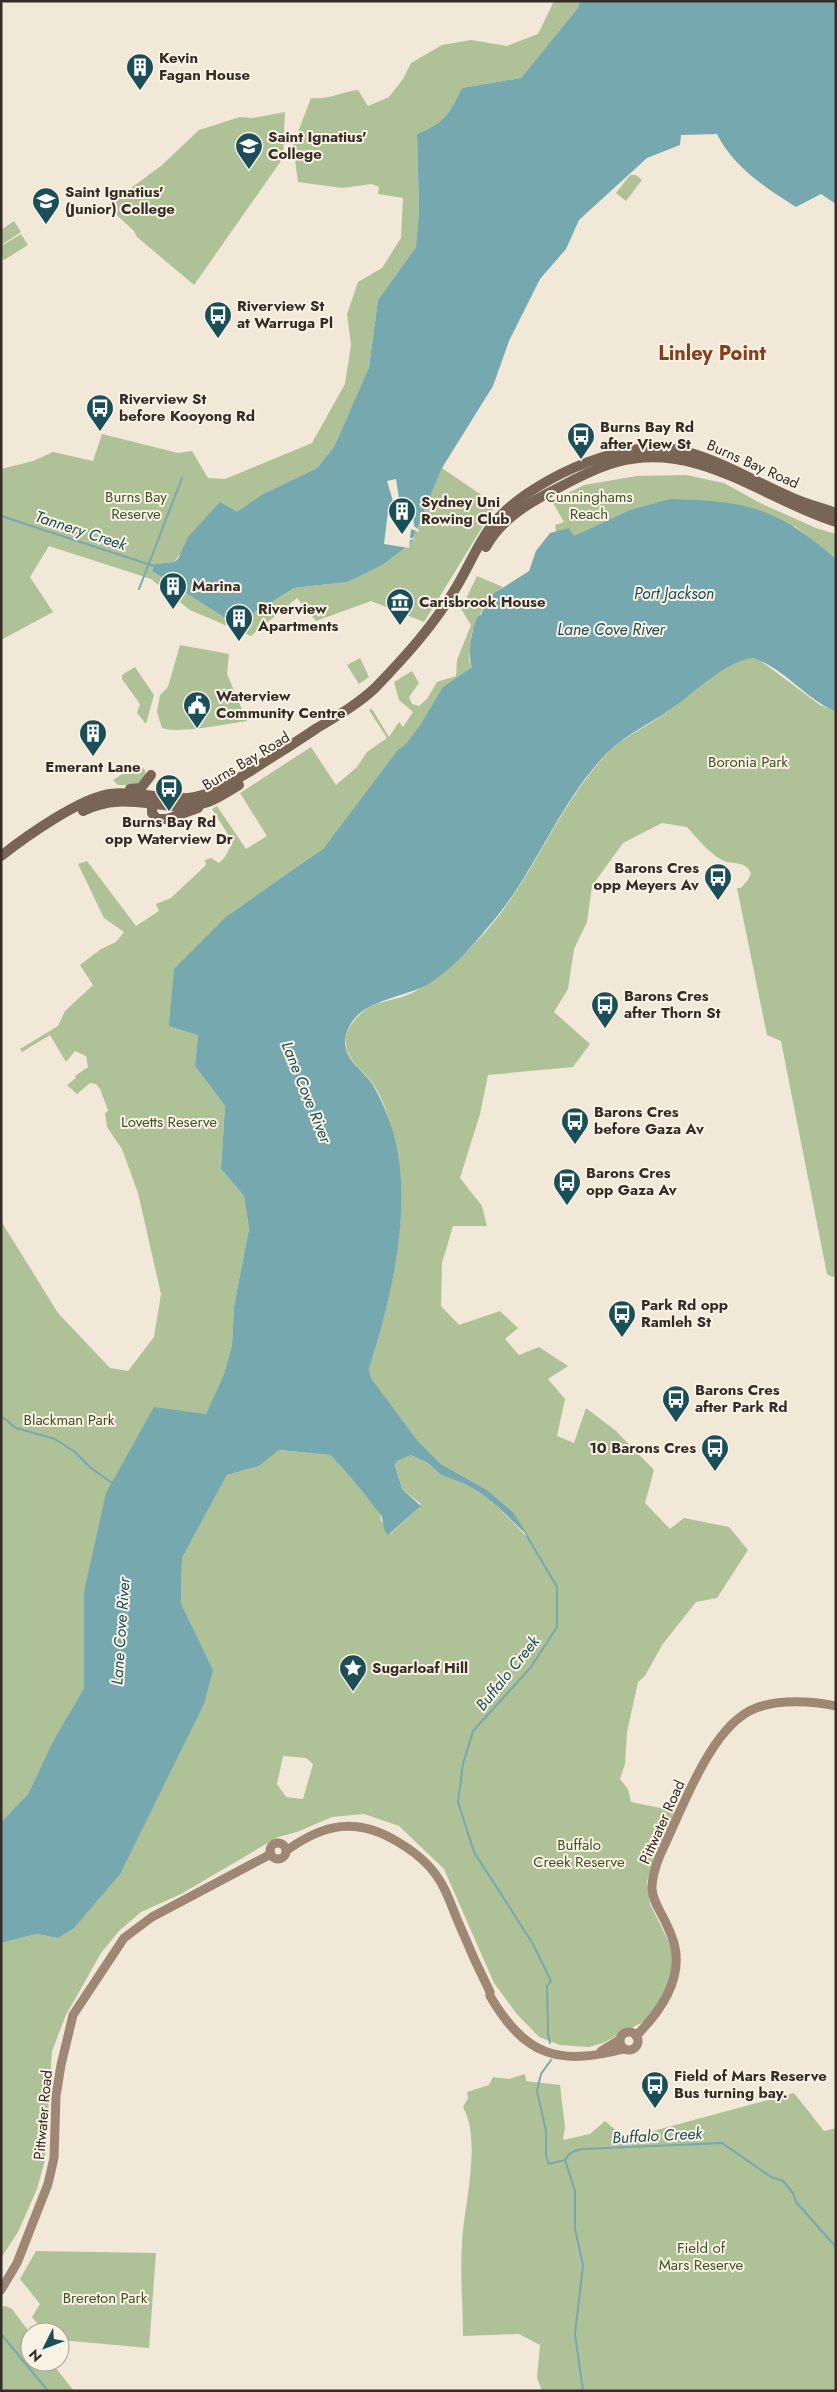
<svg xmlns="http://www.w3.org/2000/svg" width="837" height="2392" font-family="Jost,sans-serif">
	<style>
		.green { fill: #afc197; fill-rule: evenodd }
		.water { fill: #76a8b0 }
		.pier { fill: #f2e8d8 }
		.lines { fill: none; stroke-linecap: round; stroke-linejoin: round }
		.stream { stroke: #76a8b0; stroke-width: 2 }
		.secondary { stroke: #9e8875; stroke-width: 9 }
		.primary { stroke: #786556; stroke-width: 10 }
		.labels { text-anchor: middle; stroke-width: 4; stroke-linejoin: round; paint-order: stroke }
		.poi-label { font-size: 15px; font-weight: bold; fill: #352c26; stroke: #faf2e4; text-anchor: start }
		.street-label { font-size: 15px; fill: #352c26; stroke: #faf2e4 }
		.park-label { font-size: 15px; fill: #405429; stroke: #faf2e4 }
		.water-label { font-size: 16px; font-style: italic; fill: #1a4e58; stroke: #faf2e4 }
		.district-label { font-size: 20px; font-weight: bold; fill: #87401c; stroke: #faf2e4 }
	</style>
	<rect width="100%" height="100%" fill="#f2e8d8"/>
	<g class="green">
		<path d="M554,1h26l-3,8 -56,69 -59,10c-14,27 -16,34 -45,46l2,76 -3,37 -38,53 -9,67 -35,80 -17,21 -56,27 -81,59 -6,8 -19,2 -3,7 83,52 59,-35 53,-6 64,-39 31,-75 54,37 -72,117 -53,-21 -55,20 -19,-23 -46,38 -61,-26 -39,-31 -102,-33 -19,31 23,35 -52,28v-171l32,-8 20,-9 40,9 9,-27 76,19 14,-2 16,27 17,1 87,-36 33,-59 6,-39 -4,-31 11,-32 24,-14 19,-30 2,-40 -25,-4 1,-7 -7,-3 -30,4 -44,-6 -5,-37 18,-47c17,2 30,-6 47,-8l10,16 21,-9 14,-18 8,-16 31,-18 29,-5 36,6 31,-12z"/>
		<path d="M285,112l-2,46 -89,127 -57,-48 -3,-6 -27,-25 55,-41 37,-35 41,-13 12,1z"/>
		<path d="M630,175h6l6,5 -16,21 -10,-8z"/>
		<path d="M14,221l7,11 -20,13v-15z"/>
		<path d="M21,234l7,11 -24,15 -3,-3v-11z"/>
		<path d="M686,475l38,8 36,20 56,25 20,6v25l-40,-32 -127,-28 -38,11 -73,34 -3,-19 9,-3 -12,-21 32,-16 53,-9z"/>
		<path d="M477,576l26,11 -17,15 -14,30 -3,28 3,7 -27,19 2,7 -123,155 -97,68 -29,119 -3,31 30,40 -4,63 23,27 5,33 -15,77 -2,39 -8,29 -18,41 -122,177v96l-31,53 -25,53 -27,28v-601l57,92 52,55 18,3 26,-34 7,-43 -23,-101 -16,-44 -15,-22 -2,-13 3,-4 -8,-21 -4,-5 -6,-1 -13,11 -10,-9 9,-7 -1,-2 13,-9 -2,-11 -11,-5 -9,11 -16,-27 -28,17 -2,-3 38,-23 7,-15 28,-26 -13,-20 21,-16 15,-7 8,-10 -20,-14 -26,-54 9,-3 49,65 20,-13 3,-2 -3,-7 15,-6 35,-33 -1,-5 6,-2 8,5 6,-6 8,-15 -21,-33 5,-3 29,43 21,-13 -27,-43 71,-46 25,38 21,-18 10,-15 20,-14 -18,-28 3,-1 17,28 10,-15 4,5 10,-15 -14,-12 -5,-18 18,-11 7,12 -10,14 3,7 7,2 8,-7 10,-17 19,-6 1,-16 14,-35 -10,-16z"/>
		<path d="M180,645l49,9 -2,20 20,47c-21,3 -68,13 -85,7l-5,-16 3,-17 8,-8z"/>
		<path d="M360,658l9,19 -10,7 -12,-19z"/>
		<path d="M746,658h6l9,3 59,44 16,7v564l-4,1 -5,-3 -46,-233 -14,-6 -30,-147h4l7,-8 3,-7c-6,-11 -13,-9 -24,-11 -14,-4 -30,-24 -40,-35l-25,-4 -39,20 -31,43 -5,36 -13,27 -6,40 -14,23 36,32 -17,23 -85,8 -8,39 -20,64 22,28 5,20h-34l-11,37 -1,43 18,19 41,-14 18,17 -13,11 14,16 20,-8 29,19 -20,13 17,20 -8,37 17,7 12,-35 30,23 38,39 -9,33 25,26 14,-11 45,9 19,23 -31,48 -21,4 -34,43 -17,31 -7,6 -11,50 -2,32 -5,15 8,10 3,13 44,9 -20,45 -8,26 3,22 22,44v22l-8,28 -19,23 -42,22 -14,4 -29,-2 -21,-8 -23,-24 -22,-30 -50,-114 -45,-43 -35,-12 -32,3 -35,15 -19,5 -97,57 -40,18 -22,19 -18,22 -35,62 -14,36 -7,109 -8,29 -19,43 -17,26v-315l35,-9 22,4 155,-268 -32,-67 1,-45 45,-83 32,-9 19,-16 52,5 36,38 14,21 1,6 9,14 29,-26 2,-4 -19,-15 -7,-25 2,-3 14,-6 17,8 13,12 24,9 17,10 15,12 30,31 -14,-25 -26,-22 -46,-26 -23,-23 -47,-63 -2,-9c24,-79 48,-172 19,-253 -4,-12 -10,-27 -19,-37 -10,-12 -26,-23 -23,-42 1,-6 4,-11 8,-16 19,-24 37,-17 60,-29 15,-8 43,-31 55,-43 58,-54 82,-133 134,-191 19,-22 45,-31 67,-48 24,-18 47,-40 76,-52zM283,1756l23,2 7,6 -10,35 -17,-2 -9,-13z"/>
		<path d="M135,667l19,28 -8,29 -9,-11 3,-9 -18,-25v-4z"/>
		<path d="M138,764l7,6v8l-9,7h-18l-5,-5z"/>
		<path d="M525,2074l1,7 34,4 5,42 -2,13 27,-6 15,-13 19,16h7l163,-44 30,38 12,-3v263h-294l-5,-13 3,-33 -21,-11 -56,2c0,-31 -3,-62 -1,-93 2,-38 20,-102 1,-136l5,-9 -1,-6 22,-7 4,-8 16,2z"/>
		<path d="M36,2251l120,2 -7,95 -89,-8v-8h-16l-12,-15 8,-13 -20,-25z"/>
		<path d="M6,2306l6,3 18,24v29h21l23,29h-73v-84z"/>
	</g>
	<g class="water">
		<path d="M580,1h256v203l-15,-10 -25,13c-30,-19 -63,-40 -79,-73l-36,1 -1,10 -33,13 -68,62 -13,29 -26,30 -31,62 -16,45 -51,82 -31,75 -29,22 -35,17 -53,6 -59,36 -83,-53 3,-7 19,-2 4,-3 10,-22 32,-35 17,10 24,-17 56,-27 17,-21 35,-80 9,-67 38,-53 3,-37 -2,-76c29,-12 31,-19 45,-46l59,-10 56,-69z"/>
		<path d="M669,499c77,2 108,8 167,60v153c-30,-13 -56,-47 -84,-54 -23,3 -52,29 -70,43 -25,20 -54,31 -76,53 -48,50 -71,120 -117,172 -17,20 -34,40 -56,55 -27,19 -77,16 -87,54 -6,23 18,35 27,50 8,14 14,28 19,43 23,75 0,168 -23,241l2,9 47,63 23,23 46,26 26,22 16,25 -32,-31 -15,-12 -17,-10 -24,-9 -13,-12 -17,-8 -14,6 -2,4 7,24 19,17 -33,29c-7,-6 -3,-15 -8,-21 -16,-21 -31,-40 -50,-59l-51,-5 -20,16 -32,9 -45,83 -1,45 32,67 -9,34 -84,170 -46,54 -16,10 -22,-4 -35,9v-121l27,-28 25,-53 31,-53v-96l22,-99 48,-86 52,7 18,-40 8,-29 2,-39 15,-77 -5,-33 -23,-27 4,-63 -30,-40 3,-31 -29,-9 5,-57 53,-53 97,-68 74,-98 8,-6 15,-20 22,-37 29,-20c-5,-11 0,-40 6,-51l3,-1 5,-13 7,-8 36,-23 7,-20 14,-18 19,-5 5,8 56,-26z"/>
	</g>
	<path class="pier" d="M396,479l5,32 12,-1 1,16 5,4v2l-8,-3 -1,9h6l-6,2 -1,8 -25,-4 4,-32 8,-1 -9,-30z"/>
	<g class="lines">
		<g class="stream">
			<path d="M1,516l153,50"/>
			<path d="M139,589l43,-111"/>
			<path d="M1,1416l15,12 39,11 20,13 16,16 21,15"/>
			<path d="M527,1536l30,51v40l-26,40 -58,64 -10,33 -5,38 16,50 59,92 18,37 -4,5 1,48 2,9"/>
			<path d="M551,2060l-10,14 -4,17 9,40v25l3,8 16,-4c4,-8 9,-9 18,-11l139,-6 49,34 12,4 10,12 3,9 40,45"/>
			<path d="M565,2160l10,31v38l8,36 -8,69 8,57"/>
			<path d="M1,2334l47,57"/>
		</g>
		<g class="secondary">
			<circle cx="278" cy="1851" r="8"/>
			<path d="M286,1851c38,-28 71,-34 112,-9 17,10 32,22 42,39 9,14 13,30 20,45 9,22 19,44 30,66v4c35,60 68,70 134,53"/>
			<circle cx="629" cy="2041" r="9"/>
			<path d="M636,2036c26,-26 50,-62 36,-99 -14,-38 -30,-37 -12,-82 21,-42 50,-130 96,-147 24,-9 56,-7 80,-2"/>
			<path d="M601,2051l18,-11"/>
			<path d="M1,2290l16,-27 31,-79 6,-26 2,-62 5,-31 12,-50 51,-77 28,-21 119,-63"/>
		</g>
		<g class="primary">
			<path d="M486,547c15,-28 44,-45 72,-59 19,-10 38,-20 59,-26 80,-22 146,37 219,60"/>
			<path d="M130,789l11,-1 10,-13"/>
			<path d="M152,797v16l5,6h10l31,-11"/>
			<path d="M83,811c45,-23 83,5 125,-9 11,-4 21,-11 31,-17"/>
			<path d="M1,856c24,-19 79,-58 109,-62 22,-3 43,3 65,4 28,2 51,-12 74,-26 23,-15 46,-29 68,-44 20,-12 41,-24 58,-40 30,-31 60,-64 82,-102 12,-20 21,-43 35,-61 35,-43 125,-85 180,-76 44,7 80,32 121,49 14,6 29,10 43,15"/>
		</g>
	</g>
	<defs>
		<g id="building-pin" transform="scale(1.4375)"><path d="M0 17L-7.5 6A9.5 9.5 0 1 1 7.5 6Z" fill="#1a4e58" stroke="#faf2e4"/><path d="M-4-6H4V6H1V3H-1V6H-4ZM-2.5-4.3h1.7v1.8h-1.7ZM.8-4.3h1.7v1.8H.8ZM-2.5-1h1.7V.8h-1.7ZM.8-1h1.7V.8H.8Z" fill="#fff"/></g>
		<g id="school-pin" transform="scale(1.4375)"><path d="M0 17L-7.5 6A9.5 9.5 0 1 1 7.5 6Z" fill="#1a4e58" stroke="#faf2e4"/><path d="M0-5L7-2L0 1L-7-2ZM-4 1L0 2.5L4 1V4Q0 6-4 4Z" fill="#fff"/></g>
		<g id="bus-pin" transform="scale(1.4375)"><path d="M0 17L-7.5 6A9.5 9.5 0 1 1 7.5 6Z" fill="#1a4e58" stroke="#faf2e4"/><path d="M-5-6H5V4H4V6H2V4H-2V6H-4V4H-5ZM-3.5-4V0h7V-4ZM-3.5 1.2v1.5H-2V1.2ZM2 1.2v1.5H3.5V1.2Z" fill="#fff"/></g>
		<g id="museum-pin" transform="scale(1.4375)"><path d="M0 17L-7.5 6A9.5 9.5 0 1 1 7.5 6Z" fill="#1a4e58" stroke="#faf2e4"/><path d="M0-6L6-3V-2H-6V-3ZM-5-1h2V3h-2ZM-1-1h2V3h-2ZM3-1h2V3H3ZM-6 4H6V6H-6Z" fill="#fff"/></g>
		<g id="civic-pin" transform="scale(1.4375)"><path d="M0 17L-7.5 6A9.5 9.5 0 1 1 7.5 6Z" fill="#1a4e58" stroke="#faf2e4"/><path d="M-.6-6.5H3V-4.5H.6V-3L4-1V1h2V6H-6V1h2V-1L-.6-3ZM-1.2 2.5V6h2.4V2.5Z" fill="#fff"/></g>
		<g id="sight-pin" transform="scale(1.4375)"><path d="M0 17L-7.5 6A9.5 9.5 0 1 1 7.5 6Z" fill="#1a4e58" stroke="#faf2e4"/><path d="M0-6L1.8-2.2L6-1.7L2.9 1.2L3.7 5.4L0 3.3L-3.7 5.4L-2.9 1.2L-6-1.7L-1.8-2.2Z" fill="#fff"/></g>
	</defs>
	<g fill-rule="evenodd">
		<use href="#building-pin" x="140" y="67"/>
		<use href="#school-pin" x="249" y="146"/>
		<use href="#school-pin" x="46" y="201"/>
		<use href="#bus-pin" x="218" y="315"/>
		<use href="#bus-pin" x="100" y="408"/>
		<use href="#bus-pin" x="581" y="436"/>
		<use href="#building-pin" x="402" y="511"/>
		<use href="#building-pin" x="173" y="586"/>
		<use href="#museum-pin" x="400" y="602"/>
		<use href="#building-pin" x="239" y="618"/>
		<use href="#civic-pin" x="197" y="705"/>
		<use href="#building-pin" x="93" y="733"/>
		<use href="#bus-pin" x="169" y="788"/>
		<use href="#bus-pin" x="718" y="877"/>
		<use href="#bus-pin" x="605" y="1005"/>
		<use href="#bus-pin" x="575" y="1121"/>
		<use href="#bus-pin" x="567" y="1182"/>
		<use href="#bus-pin" x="622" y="1314"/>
		<use href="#bus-pin" x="676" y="1399"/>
		<use href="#bus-pin" x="715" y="1448"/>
		<use href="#sight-pin" x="353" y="1668"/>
		<use href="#bus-pin" x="655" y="2085"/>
	</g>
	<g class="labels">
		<g class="poi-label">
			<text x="159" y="63">Kevin<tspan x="159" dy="17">Fagan House</tspan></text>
			<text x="268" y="142">Saint Ignatius'<tspan x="268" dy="17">College</tspan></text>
			<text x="65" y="197">Saint Ignatius'<tspan x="65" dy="17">(Junior) College</tspan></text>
			<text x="237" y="311">Riverview St<tspan x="237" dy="17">at Warruga Pl</tspan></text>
			<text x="119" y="404">Riverview St<tspan x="119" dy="17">before Kooyong Rd</tspan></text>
			<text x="600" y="432">Burns Bay Rd<tspan x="600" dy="17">after View St</tspan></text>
			<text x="421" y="507">Sydney Uni<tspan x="421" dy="17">Rowing Club</tspan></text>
			<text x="192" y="591">Marina</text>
			<text x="419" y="607">Carisbrook House</text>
			<text x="258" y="614">Riverview<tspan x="258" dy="17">Apartments</tspan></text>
			<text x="216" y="701">Waterview<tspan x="216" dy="17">Community Centre</tspan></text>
			<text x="93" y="772" text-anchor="middle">Emerant Lane</text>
			<text x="169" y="827" text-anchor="middle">Burns Bay Rd<tspan x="169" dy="17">opp Waterview Dr</tspan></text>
			<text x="699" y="873" text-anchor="end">Barons Cres<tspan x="699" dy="17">opp Meyers Av</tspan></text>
			<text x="624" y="1001">Barons Cres<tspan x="624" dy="17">after Thorn St</tspan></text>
			<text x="594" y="1117">Barons Cres<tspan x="594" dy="17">before Gaza Av</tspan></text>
			<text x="586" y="1178">Barons Cres<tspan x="586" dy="17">opp Gaza Av</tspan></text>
			<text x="641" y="1310">Park Rd opp<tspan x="641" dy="17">Ramleh St</tspan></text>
			<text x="695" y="1395">Barons Cres<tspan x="695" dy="17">after Park Rd</tspan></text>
			<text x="696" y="1453" text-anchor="end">10 Barons Cres</text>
			<text x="372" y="1673">Sugarloaf Hill</text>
			<text x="674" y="2081">Field of Mars Reserve<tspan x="674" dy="17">Bus turning bay.</tspan></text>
		</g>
		<g class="street-label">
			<text transform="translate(753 464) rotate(24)" y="5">Burns Bay Road</text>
			<text transform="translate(246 761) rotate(-31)" y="5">Burns Bay Road</text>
			<text transform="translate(662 1822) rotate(-66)" y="5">Pittwater Road</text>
			<text transform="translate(43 2115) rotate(-85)" y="5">Pittwater Road</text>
		</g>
		<g class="park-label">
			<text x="136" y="502">Burns Bay<tspan x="136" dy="17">Reserve</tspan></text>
			<text x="589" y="502">Cunninghams<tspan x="589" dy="17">Reach</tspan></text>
			<text x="748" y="767">Boronia Park</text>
			<text x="169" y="1127">Lovetts Reserve</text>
			<text x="69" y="1425">Blackman Park</text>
			<text x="579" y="1850">Buffalo<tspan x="579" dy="17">Creek Reserve</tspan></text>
			<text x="701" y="2253">Field of<tspan x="701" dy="17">Mars Reserve</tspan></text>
			<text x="105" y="2303">Brereton Park</text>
		</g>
		<g class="water-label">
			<text transform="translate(81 530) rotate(18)" y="6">Tannery Creek</text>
			<text x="674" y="599">Port Jackson</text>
			<text x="611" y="635">Lane Cove River</text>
			<text transform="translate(307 1092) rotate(68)" y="6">Lane Cove River</text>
			<text transform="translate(120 1631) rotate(-86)" y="6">Lane Cove River</text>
			<text transform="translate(507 1673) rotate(-51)" y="6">Buffalo Creek</text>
			<text transform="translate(657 2135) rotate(-3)" y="6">Buffalo Creek</text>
		</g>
		<g class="district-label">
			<text x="712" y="360">Linley Point</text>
		</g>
	</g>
	<rect width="837" height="2392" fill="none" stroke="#352c26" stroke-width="5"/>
	<g transform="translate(45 2347) rotate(228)"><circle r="24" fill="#faf2e4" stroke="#aba398"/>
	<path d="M0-4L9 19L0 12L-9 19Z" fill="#1a4e58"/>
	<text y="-8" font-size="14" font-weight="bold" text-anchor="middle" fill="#352c26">N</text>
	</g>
</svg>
